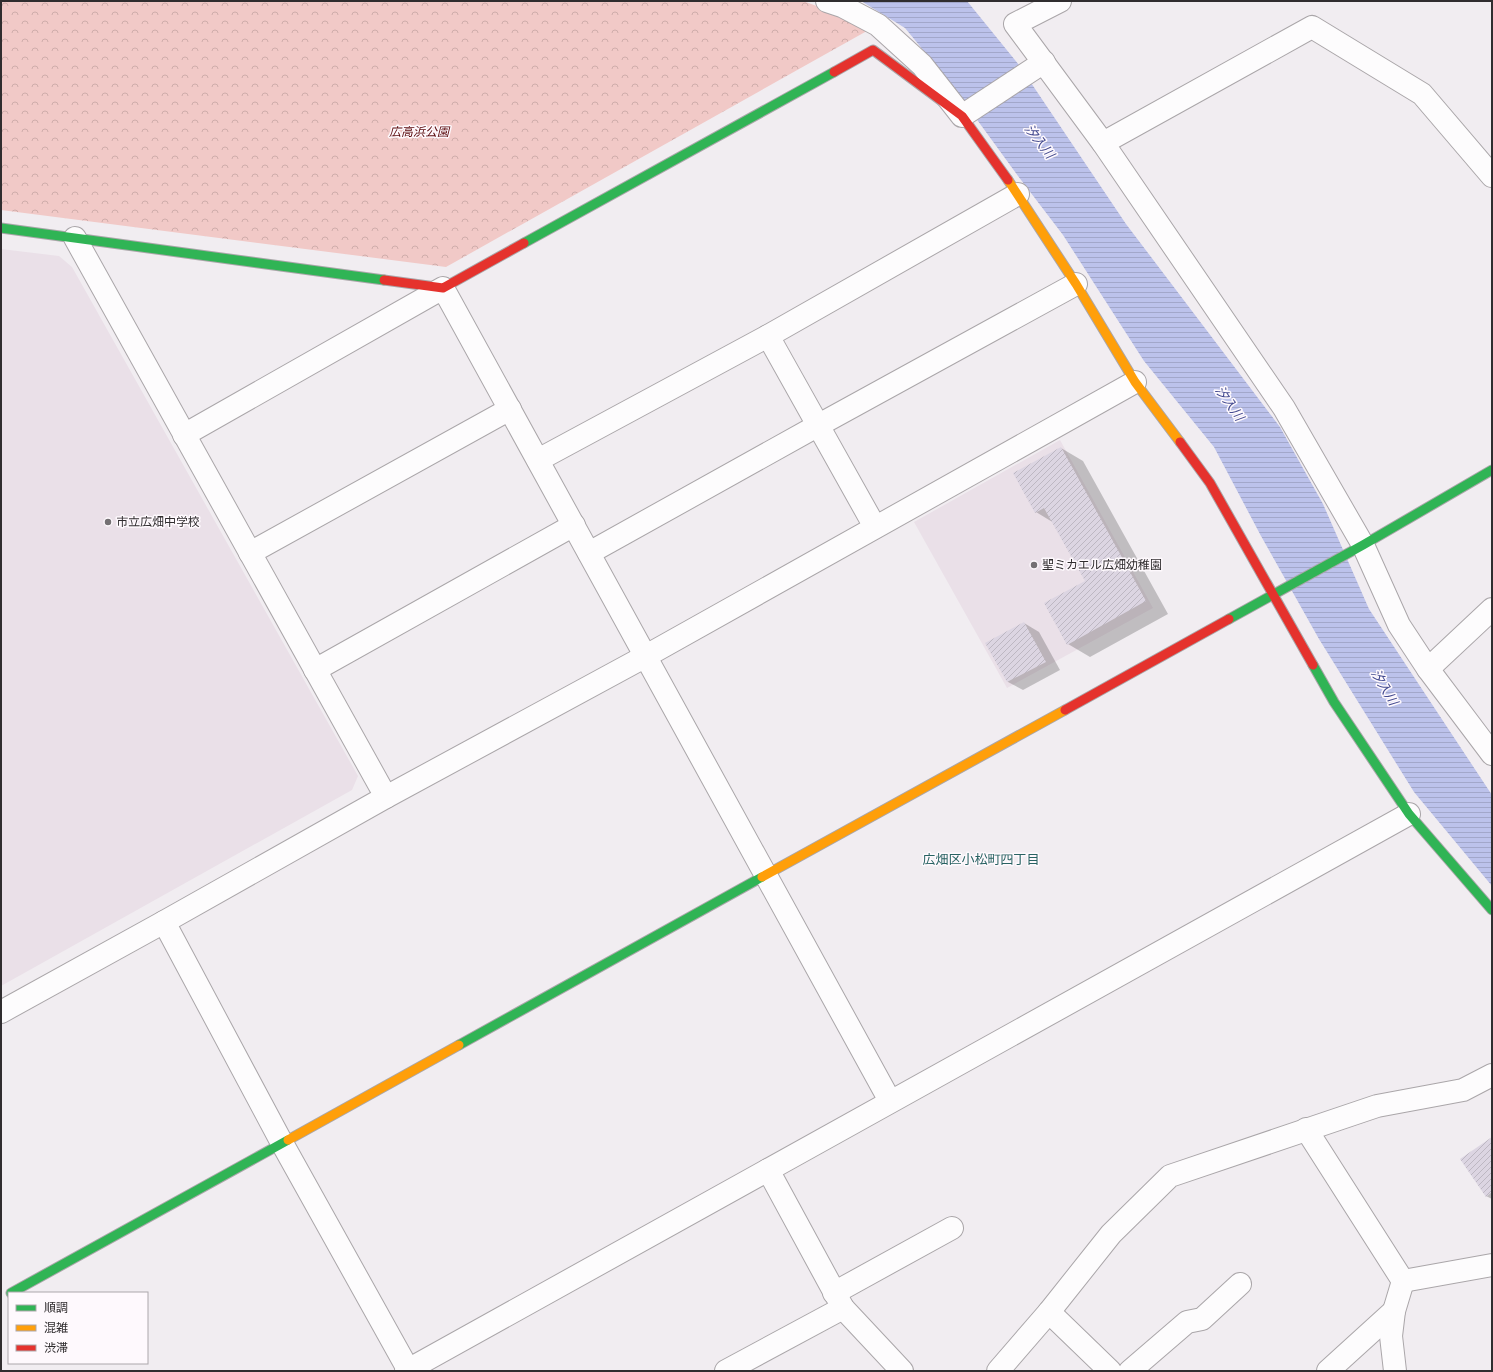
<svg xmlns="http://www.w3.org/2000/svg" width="1493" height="1372" font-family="Merriweather,'Noto Sans JP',serif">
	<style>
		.built { fill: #eae0e8 }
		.park { fill: url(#park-crowns) }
		.water { fill: url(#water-rules) }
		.shadow { fill: #0003 }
		.building { fill: url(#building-hatch) }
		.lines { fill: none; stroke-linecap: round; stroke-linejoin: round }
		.street-casing { stroke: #aaa6a9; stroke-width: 24 }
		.fast-casing { stroke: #aaa6a9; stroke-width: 11 }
		.slow-casing { stroke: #aaa6a9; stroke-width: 11 }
		.jam-casing { stroke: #aaa6a9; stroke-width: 11 }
		.street { stroke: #fdfcfd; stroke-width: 22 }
		.fast { stroke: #30b455; stroke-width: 9 }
		.slow { stroke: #ff9f0a; stroke-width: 9 }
		.jam { stroke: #e5322d; stroke-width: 9 }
		.poi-dot { fill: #747073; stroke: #fef9fd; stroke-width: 1.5 }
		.labels { text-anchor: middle; stroke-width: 3; stroke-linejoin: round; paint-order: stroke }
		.park-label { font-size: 12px; font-style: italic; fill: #59070a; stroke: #fef9fd }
		.poi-label { font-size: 12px; fill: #302d2f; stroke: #fef9fd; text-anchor: start }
		.water-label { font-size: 13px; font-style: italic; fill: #444b90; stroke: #fef9fd }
		.neighbourhood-label { font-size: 13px; fill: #286262; stroke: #fef9fd }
	</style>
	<defs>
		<pattern id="park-crowns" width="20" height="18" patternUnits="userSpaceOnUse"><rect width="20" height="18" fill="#f1c9c7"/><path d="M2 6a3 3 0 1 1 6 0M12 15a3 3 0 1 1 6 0" fill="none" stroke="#cfadab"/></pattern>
		<pattern id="water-rules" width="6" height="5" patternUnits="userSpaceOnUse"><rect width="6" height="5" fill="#bcc2eb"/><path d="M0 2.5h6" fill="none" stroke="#a2a7ca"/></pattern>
		<pattern id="building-hatch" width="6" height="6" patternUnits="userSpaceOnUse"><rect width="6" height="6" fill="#dcd5e2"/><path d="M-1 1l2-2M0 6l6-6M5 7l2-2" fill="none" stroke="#bdb7c2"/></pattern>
	</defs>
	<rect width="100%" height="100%" fill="#f1edf1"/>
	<g class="built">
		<path d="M1,249l58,7 13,11 286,509 -6,14 -351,196z"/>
		<path d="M1060,440l93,168 -146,80 -93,-166z"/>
	</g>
	<path class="park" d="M1,1h802l71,26 -428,240 -445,-57z"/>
	<path class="water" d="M861,1h106l52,64 107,159 154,203 43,77 46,105 123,186v91l-78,-94 -95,-153 -58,-103 -47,-89 -70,-86 -81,-126 -45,-59 -67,-92 -46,-56z"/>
	<g class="shadow">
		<path d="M1061,448l22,13 85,153 -78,43 -22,-13 18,-63 -32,-58 -18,-11z"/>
		<path d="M1024,623l15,9 21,38 -37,20 -15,-8 -21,-39z"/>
		<path d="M1492,1138v61l-6,-3z"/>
	</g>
	<g class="building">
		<path d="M1061,447l85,154 -79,44 -23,-42 41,-22 -41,-73 -9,5 -22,-40z"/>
		<path d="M1024,622l22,40 -39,20 -22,-39z"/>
		<path d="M1492,1137v55l-6,5 -26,-38z"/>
	</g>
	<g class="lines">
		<g class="street-casing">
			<g id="street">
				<path d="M827,1l15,5 36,19 44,40 40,51 82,-54"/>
				<path d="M1060,1l-45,23 88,119 181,265 79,137 36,80 29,44 64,85"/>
				<path d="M1103,143l209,-116 110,67 70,82"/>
				<path d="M75,238l311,559"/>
				<path d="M768,336l107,191"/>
				<path d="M184,435l259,-147 447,813"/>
				<path d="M538,460l230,-124 250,-142"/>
				<path d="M250,553l260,-144"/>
				<path d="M589,553l228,-127 259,-142"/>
				<path d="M1428,669l64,-60"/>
				<path d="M315,670l259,-145"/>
				<path d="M164,922l118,221 127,228"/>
				<path d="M1,1012l163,-90 222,-125 260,-141 489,-274"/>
				<path d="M1306,1129l97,152 -9,30 -3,25 4,35"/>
				<path d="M768,1170l75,138 59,63"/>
				<path d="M1403,1281l89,-16"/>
				<path d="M834,1293l118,-65"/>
				<path d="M1049,1312l61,59"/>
				<path d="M406,1371l1003,-557"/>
				<path d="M726,1371l117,-63"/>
				<path d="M998,1371l51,-59 62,-78 59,-58 207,-70 86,-16 29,-15"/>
				<path d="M1130,1371l57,-49 15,-3 38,-35"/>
				<path d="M1328,1371l66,-60"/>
			</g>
		</g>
		<g class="fast-casing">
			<g id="fast">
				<path d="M1,228l383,52"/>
				<path d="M524,243l310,-171"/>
				<path d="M1229,619l134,-74 129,-75"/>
				<path d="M1313,665l21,37 75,112 83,96"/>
				<path d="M459,1045l303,-168"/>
				<path d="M11,1293l277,-153"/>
			</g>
		</g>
		<g class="slow-casing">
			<g id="slow">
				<path d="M1008,180l68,104 59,98 45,60"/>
				<path d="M762,877l303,-167"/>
				<path d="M288,1140l171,-95"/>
			</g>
		</g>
		<g class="jam-casing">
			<g id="jam">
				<path d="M834,72l39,-22 89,66 46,64"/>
				<path d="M384,280l59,8 81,-45"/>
				<path d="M1180,442l30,41 103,182"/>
				<path d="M1065,710l164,-91"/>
			</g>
		</g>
		<use href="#street" class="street"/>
		<use href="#fast" class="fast"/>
		<use href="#slow" class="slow"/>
		<use href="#jam" class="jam"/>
	</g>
	<g class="poi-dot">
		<circle cx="108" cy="522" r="4"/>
		<circle cx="1034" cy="565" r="4"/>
	</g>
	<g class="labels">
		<g class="park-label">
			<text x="419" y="136">広高浜公園</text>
		</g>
		<g class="poi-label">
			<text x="116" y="526">市立広畑中学校</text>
			<text x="1042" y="569">聖ミカエル広畑幼稚園</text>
		</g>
		<g class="water-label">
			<text transform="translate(1040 141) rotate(52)" y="5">汐入川</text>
			<text transform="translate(1230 403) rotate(55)" y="5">汐入川</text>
			<text transform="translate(1385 687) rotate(59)" y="5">汐入川</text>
		</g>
		<g class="neighbourhood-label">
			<text x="981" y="864">広畑区小松町四丁目</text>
		</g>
	</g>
	<rect width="1493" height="1372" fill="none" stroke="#302d2f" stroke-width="4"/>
	<rect x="8" y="1292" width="140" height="72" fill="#fef9fd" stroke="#aca7ab"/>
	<rect x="16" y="1305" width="20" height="6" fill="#30b455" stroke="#aca7ab"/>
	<text x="44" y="1312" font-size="12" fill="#302d2f">順調</text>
	<rect x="16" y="1325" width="20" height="6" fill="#ff9f0a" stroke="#aca7ab"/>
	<text x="44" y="1332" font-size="12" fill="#302d2f">混雑</text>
	<rect x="16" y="1345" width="20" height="6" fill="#e5322d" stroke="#aca7ab"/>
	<text x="44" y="1352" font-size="12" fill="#302d2f">渋滞</text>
</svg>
